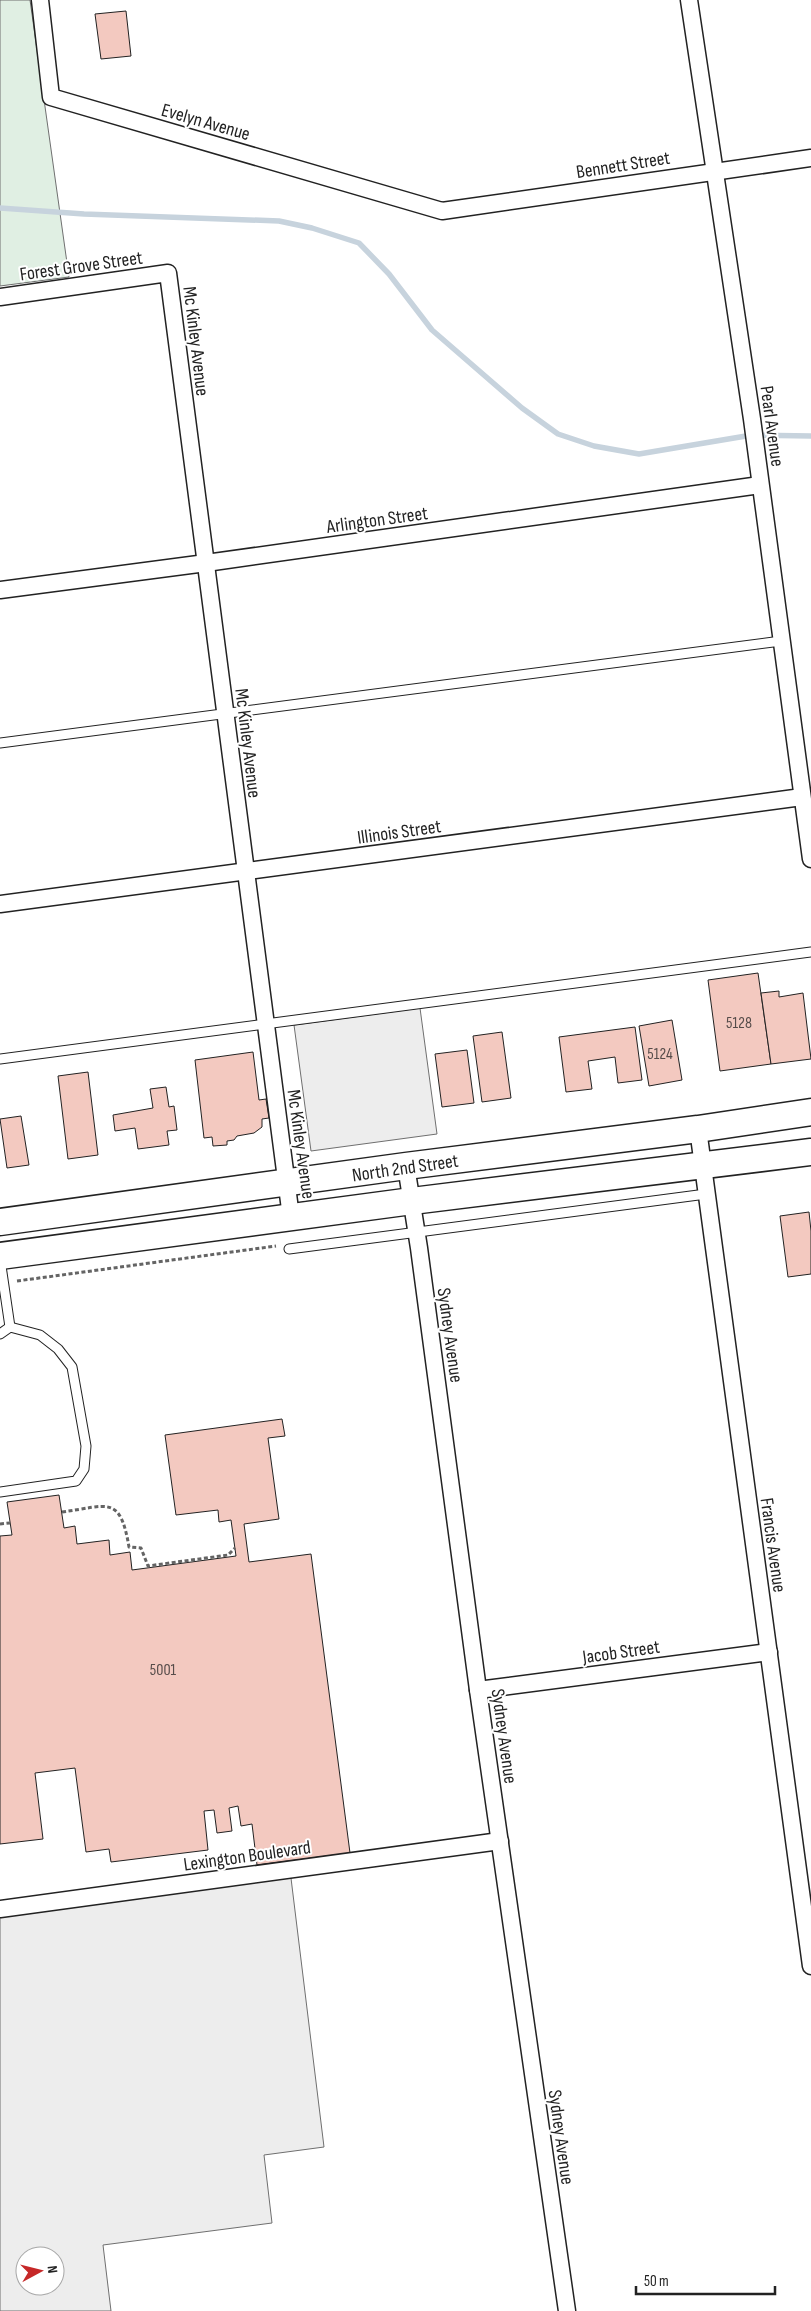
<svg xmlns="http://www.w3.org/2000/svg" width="811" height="2311" font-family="'Sofia Sans Condensed',sans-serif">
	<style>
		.green { fill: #e0efe3; stroke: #6f6f6f }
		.parking { fill: #ededed; stroke: #6f6f6f; fill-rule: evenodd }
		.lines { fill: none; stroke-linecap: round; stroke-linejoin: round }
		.stream { stroke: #c7d3dd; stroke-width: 5.5 }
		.building { fill: #f3c9c0; stroke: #222 }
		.lane-casing { stroke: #222; stroke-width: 11 }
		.street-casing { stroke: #222; stroke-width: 19 }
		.primary-casing { stroke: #222; stroke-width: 29 }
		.path { stroke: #646464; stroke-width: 3; stroke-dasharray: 4 2.5; stroke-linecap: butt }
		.lane { stroke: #fff; stroke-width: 9 }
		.street { stroke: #fff; stroke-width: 16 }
		.primary { stroke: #fff; stroke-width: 26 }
		.labels { text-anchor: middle; stroke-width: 4; stroke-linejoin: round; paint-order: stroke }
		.number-label { font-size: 16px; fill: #564c4a }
		.street-label { font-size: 19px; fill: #222; stroke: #fff }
	</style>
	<rect width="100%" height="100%" fill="#fff"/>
	<path class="green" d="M0,0h30l39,277 -69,9z"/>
	<g class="parking">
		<path d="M420,1008l17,126 -126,17 -17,-126z"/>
		<path d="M290,1870l34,277 -60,8 8,68 -169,22 8,66h-111v-402zM25,2256h30v30h-30z"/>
	</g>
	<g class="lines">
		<path class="stream" d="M0,208l84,6 195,7 33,7 47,15 30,31 43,56 90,78 36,26 36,12 45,8 113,-19 59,1"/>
	</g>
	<g class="building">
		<path d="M126,11l5,45 -30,3 -6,-45z"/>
		<path d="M758,973l13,91 -51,7 -12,-91z"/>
		<path d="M779,991v6l24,-4 8,66 -40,5 -10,-71z"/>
		<path d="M672,1020l10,60 -33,6 -10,-60z"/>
		<path d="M635,1027l7,53 -24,3 -3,-26 -27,4 4,28 -26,3 -7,-55z"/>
		<path d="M502,1032l9,66 -29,4 -9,-66z"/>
		<path d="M467,1050l7,53 -32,4 -7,-53z"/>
		<path d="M253,1052l6,48 7,-1 3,19 -7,1v8l-8,6 -17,3 -3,4 -7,1v4l-14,1 -1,-9 -8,1 -9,-78z"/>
		<path d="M88,1072l10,83 -30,4 -10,-83z"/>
		<path d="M166,1087l3,20 5,-1 3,24 -10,1 2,14 -31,4 -3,-21 -20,3 -2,-16 40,-7 -3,-19z"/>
		<path d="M21,1116l8,49 -22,3 -7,-49z"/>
		<path d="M809,1212l2,19v43l-23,3 -8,-61z"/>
		<path d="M282,1419l3,17 -17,2 11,81 -35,5 5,38 62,-8 39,299 -93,12 -5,-41 -11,2 -3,-20 -9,2 3,23 -15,2 -3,-23 -10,1 4,39 -97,12 -2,-13 -23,3 -11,-84 -40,5 8,66 -43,5v-308l12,-1 -5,-33 52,-7 5,33 11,-2 2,18 32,-4 1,15 20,-3 2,18 104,-14 -5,-36 -12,2 -1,-12 -42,5 -11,-80z"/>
	</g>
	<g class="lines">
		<g class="lane-casing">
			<g id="lane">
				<path d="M0,743l781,-102"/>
				<path d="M0,1059l811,-107"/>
				<path d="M289,1249l417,-55"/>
				<path d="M0,1259l10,68"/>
				<path d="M0,1334l10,-7 30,8 18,14 14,18 14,79 -2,23 -8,12 -76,11"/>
			</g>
		</g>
		<g class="street-casing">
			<g id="street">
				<path d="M40,0l11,97 391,114 369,-53"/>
				<path d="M689,0l63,419 59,440"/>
				<path d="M0,297l168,-24 123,944"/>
				<path d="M0,590l206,-27 554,-78"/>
				<path d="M0,904l802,-107"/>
				<path d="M698,1129l113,837"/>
				<path d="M406,1166l13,82 59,442 89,621"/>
				<path d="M478,1690l291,-38"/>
				<path d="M0,1909l500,-68"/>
			</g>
		</g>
		<g class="primary-casing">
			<g id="primary">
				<path d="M0,1222l406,-56 292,-37 113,-17"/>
				<path d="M0,1256l412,-55 399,-49"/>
			</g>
		</g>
		<g class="path">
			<path d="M17,1281l259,-35"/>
			<path d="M62,1512c46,-6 58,-18 67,35l12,1 7,18 80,-11 7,-7"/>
			<path d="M0,1524l10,-1"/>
		</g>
		<use href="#lane" class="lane"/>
		<use href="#street" class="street"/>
		<use href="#primary" class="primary"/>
	</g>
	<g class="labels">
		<g class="number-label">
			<text x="739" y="1028">5128</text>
			<text x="660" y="1059">5124</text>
			<text x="163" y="1675">5001</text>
		</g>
		<g class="street-label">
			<text transform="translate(206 121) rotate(16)" y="7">Evelyn Avenue</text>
			<text transform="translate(623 164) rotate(-9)" y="7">Bennett Street</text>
			<text transform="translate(81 265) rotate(-8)" y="7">Forest Grove Street</text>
			<text transform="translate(197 341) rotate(83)" y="7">Mc Kinley Avenue</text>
			<text transform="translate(773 426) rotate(82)" y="7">Pearl Avenue</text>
			<text transform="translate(377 519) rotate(-8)" y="7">Arlington Street</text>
			<text transform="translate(249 743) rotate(83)" y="7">Mc Kinley Avenue</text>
			<text transform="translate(399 831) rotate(-8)" y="7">Illinois Street</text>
			<text transform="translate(302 1144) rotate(82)" y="7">Mc Kinley Avenue</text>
			<text transform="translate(405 1167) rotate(-8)" y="7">North 2nd Street</text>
			<text transform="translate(451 1335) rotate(82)" y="7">Sydney Avenue</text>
			<text transform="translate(774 1545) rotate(82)" y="7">Francis Avenue</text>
			<text transform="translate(621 1651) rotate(-8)" y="7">Jacob Street</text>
			<text transform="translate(505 1736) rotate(82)" y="7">Sydney Avenue</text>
			<text transform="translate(247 1855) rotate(-8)" y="7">Lexington Boulevard</text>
			<text transform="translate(562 2137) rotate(82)" y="7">Sydney Avenue</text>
		</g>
	</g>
	<g transform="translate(40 2271) rotate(83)"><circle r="24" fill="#ffffff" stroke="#a7a7a7"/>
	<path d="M0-4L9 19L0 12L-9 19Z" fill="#c62828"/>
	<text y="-8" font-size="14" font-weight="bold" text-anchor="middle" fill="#222222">N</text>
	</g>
	<path d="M636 2286v8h139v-8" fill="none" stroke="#222222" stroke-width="2.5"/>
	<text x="644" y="2286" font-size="15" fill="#222222" stroke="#ffffff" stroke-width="4" paint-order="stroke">50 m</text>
</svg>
